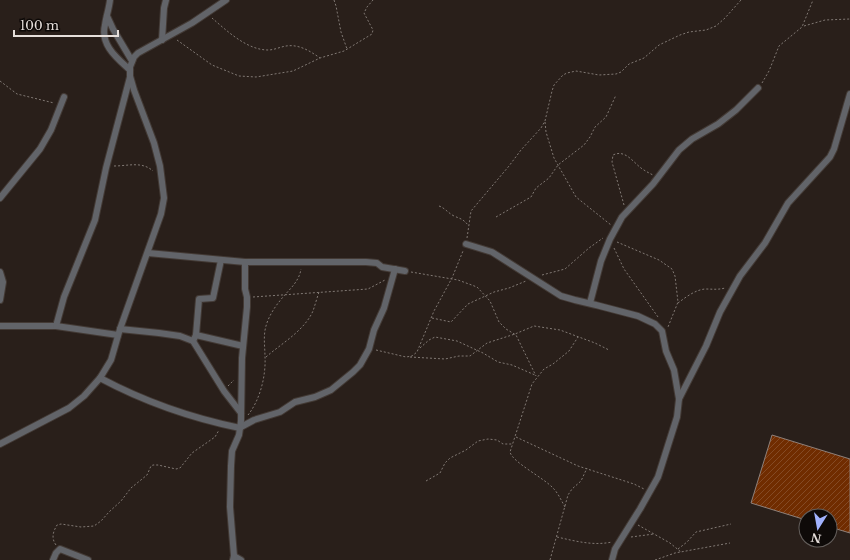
<svg xmlns="http://www.w3.org/2000/svg" width="850" height="560" font-family="'Libre Baskerville',serif">
	<style>
		.building { fill: url(#building-hatch); stroke: #8e807a }
		.lines { fill: none; stroke-linecap: round; stroke-linejoin: round }
		.minor-casing { stroke: #433a35; stroke-width: 8 }
		.path { stroke: #817974; stroke-width: 1; stroke-dasharray: 2 2; stroke-linecap: butt }
		.minor { stroke: #626469; stroke-width: 6 }
	</style>
	<defs>
		<pattern id="building-hatch" width="6" height="6" patternUnits="userSpaceOnUse"><rect width="6" height="6" fill="#702c00"/><path d="M-1 1l2-2M0 6l6-6M5 7l2-2" fill="none" stroke="#844a25"/></pattern>
	</defs>
	<rect width="100%" height="100%" fill="#291f1a"/>
	<path class="building" d="M772,435l78,24v74l-20,-6v-11h-24v4l-55,-17z"/>
	<g class="lines">
		<g class="minor-casing">
			<g id="minor">
				<path d="M110,0c-1,9 -4,17 -5,25 -5,20 12,33 25,45"/>
				<path d="M107,16l6,13 19,32"/>
				<path d="M162,40l2,-32 2,-8"/>
				<path d="M0,198l40,-49 11,-19 13,-33"/>
				<path d="M466,244l26,8 69,44 14,4 21,5 42,11 17,8 7,7 4,20 8,19 5,29 -2,18 -19,60 -18,32 -25,40 -3,11"/>
				<path d="M148,253l97,9h121l11,1 5,4 23,4"/>
				<path d="M0,272l3,10 -3,18"/>
				<path d="M590,303l11,-42 9,-22 12,-22 31,-33 26,-34 13,-11 26,-15 18,-14 22,-22"/>
				<path d="M0,326h56l62,9"/>
				<path d="M56,326l8,-29 31,-77 11,-52 24,-91"/>
				<path d="M120,329l39,4 21,3 13,5 31,50 17,22"/>
				<path d="M196,335l47,11"/>
				<path d="M193,341l3,-6 3,-36 14,-1 8,-38"/>
				<path d="M100,378c45,24 91,40 140,50"/>
				<path d="M679,399l27,-53 14,-34 20,-36 25,-33 23,-40 42,-46 4,-8 16,-55"/>
				<path d="M241,427l13,-7 26,-8 15,-10 20,-5 16,-7 22,-18 7,-7 9,-16 5,-19 10,-22 11,-39"/>
				<path d="M0,444l69,-36 15,-12 16,-18 11,-18 9,-31 41,-115 3,-16 -4,-32 -6,-23 -20,-53 -4,-14v-9l4,-10 4,-4 54,-30 34,-23"/>
				<path d="M234,556l7,4"/>
				<path d="M53,560l3,-7 4,-4 28,11"/>
				<path d="M233,560l1,-4 -4,-49 1,-41 1,-15 7,-16 2,-14 1,-63 5,-51v-10l-2,-8v-27"/>
			</g>
		</g>
		<g class="path">
			<path d="M334,0l2,6 5,26 6,17"/>
			<path d="M212,18c15,13 35,32 56,32 6,0 12,-3 18,-4 13,-2 24,5 34,12"/>
			<path d="M804,26l21,-6 25,-1"/>
			<path d="M177,40l35,25 27,11 17,1 37,-6 27,-13 24,-7 28,-17 1,-4 -9,-17 3,-6 6,-7"/>
			<path d="M0,81l17,13 37,9"/>
			<path d="M762,83l7,-12 10,-25 23,-19 11,-27"/>
			<path d="M545,122l1,10 8,26 22,39 35,28"/>
			<path d="M114,166c14,0 28,-5 39,5"/>
			<path d="M624,205l-12,-43 1,-7c12,-6 20,7 28,13 4,3 8,5 12,7"/>
			<path d="M439,206c6,2 9,7 15,10 7,3 9,3 14,9"/>
			<path d="M496,217l35,-20 5,-9 13,-10 9,-13 26,-20 6,-8 5,-10 11,-10 10,-22"/>
			<path d="M467,238l4,-27 38,-45 12,-16 20,-22 4,-7 7,-30 2,-6 9,-10 4,-2 9,-2 23,4 17,-1 5,-2 8,-8 15,-6 15,-13 21,-10 9,-3 17,-2 10,-4 9,-8 16,-18"/>
			<path d="M617,242l42,18 13,9 3,7 3,26 -10,25"/>
			<path d="M614,248l10,21 34,48"/>
			<path d="M411,272l47,8 19,7 13,14 9,21 7,7 10,6 20,41"/>
			<path d="M542,275l23,-6 24,-21 14,-10"/>
			<path d="M253,297l115,-8 17,-9"/>
			<path d="M678,303c8,-6 17,-13 27,-14 7,0 13,1 20,-1"/>
			<path d="M432,318l19,4 17,-18 26,-12 15,-4 17,-7"/>
			<path d="M420,348l9,-8 6,-3 22,4 26,12 15,9 14,3 23,10"/>
			<path d="M376,350l30,7 6,-1 5,-4 17,-41 18,-33 11,-27"/>
			<path d="M266,357c16,-14 38,-26 47,-46 2,-6 4,-13 6,-19"/>
			<path d="M410,357l35,2 14,-3h11l17,-13 28,-9 19,-8 26,4 35,13 14,7"/>
			<path d="M228,386l6,-6"/>
			<path d="M248,415c12,-15 18,-39 17,-58 0,-10 -2,-21 1,-31 2,-8 8,-18 13,-24 8,-11 20,-19 22,-33"/>
			<path d="M516,437l62,29 56,18 10,5"/>
			<path d="M426,481l14,-8 5,-10 5,-5 16,-8 12,-9 10,-2 9,1 6,4h9"/>
			<path d="M565,507c-4,-7 -7,-14 -12,-19 -9,-10 -41,-26 -43,-36l22,-68 12,-15 9,-5 16,-13 9,-14"/>
			<path d="M638,525l32,18 11,9"/>
			<path d="M557,537c18,4 36,9 55,5"/>
			<path d="M631,537l23,-3"/>
			<path d="M56,545c-5,-7 -3,-13 1,-20l4,-1 20,3 13,-1 7,-5 8,-9 12,-11 10,-13 16,-13 4,-9 2,-1h5l18,4 4,-1 12,-15 23,-16 4,-7"/>
			<path d="M678,549l9,-7 9,-10 35,-8"/>
			<path d="M550,560l18,-65 4,-6 9,-8 6,-13"/>
			<path d="M655,560l20,-7 55,-10"/>
		</g>
		<use href="#minor" class="minor"/>
	</g>
	<g transform="translate(818 528) rotate(191)"><circle r="19" fill="#0e0a08" stroke="#645f5c"/>
	<path d="M0-3L7 15L0 10L-7 15Z" fill="#a1b2fd"/>
	<text y="-6" font-size="11" font-weight="bold" text-anchor="middle" fill="#e6dfdb">N</text>
	</g>
	<path d="M14 30v6h104v-6" fill="none" stroke="#e6dfdb" stroke-width="2"/>
	<text x="20" y="30" font-size="12" fill="#e6dfdb" stroke="#0e0a08" stroke-width="3" paint-order="stroke">100 m</text>
</svg>
